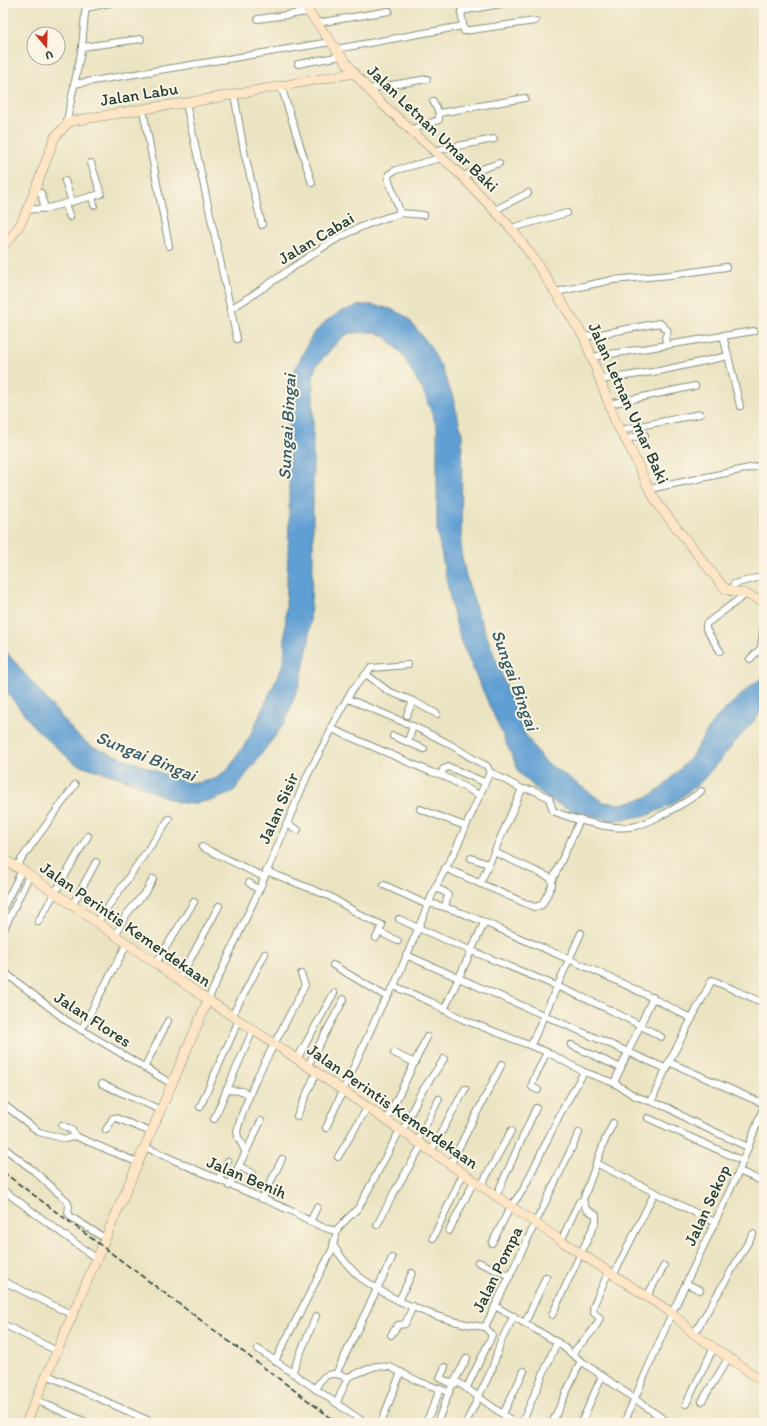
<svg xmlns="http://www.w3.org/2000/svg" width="767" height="1426" font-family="Itim,sans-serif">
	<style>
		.water { fill: #619fd3; stroke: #406e84 }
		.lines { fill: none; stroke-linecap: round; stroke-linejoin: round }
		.street-casing { stroke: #85907c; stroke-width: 8 }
		.secondary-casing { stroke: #85907c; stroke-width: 10 }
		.street { stroke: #fff; stroke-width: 6 }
		.secondary { stroke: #fde5c5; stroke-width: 9 }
		.rail { stroke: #1f3d34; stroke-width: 1.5; stroke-dasharray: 6 3; stroke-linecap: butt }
		.labels { text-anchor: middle; stroke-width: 4; stroke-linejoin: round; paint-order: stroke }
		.street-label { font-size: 17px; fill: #1f3d34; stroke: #fcf5e5 }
		.water-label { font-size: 18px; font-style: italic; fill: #335a64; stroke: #fcf5e5 }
	</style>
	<rect width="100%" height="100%" fill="#fcf5e5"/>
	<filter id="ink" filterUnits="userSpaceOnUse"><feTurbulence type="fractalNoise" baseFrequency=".025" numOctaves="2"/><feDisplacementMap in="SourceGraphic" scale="8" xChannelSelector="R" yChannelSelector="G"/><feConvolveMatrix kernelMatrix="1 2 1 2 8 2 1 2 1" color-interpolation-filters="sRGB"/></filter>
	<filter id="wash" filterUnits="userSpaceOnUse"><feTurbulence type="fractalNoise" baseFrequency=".012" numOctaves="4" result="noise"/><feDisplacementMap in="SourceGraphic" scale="16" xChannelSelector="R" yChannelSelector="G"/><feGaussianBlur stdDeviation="0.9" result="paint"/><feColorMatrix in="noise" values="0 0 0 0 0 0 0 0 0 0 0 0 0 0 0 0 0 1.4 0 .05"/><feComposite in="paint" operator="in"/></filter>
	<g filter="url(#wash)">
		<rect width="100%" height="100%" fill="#ebe4c3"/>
		<path class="water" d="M360,305h12l19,4 16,8 23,29 11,21 12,30 9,37 -1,118 5,24 11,35 48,123 18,26 60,42 18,2 23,-6 9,-4 11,-8 27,-29 23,-37 39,-36 11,-7v32l-64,74 -29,22 -23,10 -36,6 -41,-11 -23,-11 -28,-25 -58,-130 -10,-36 -15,-77v-104l-13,-34 -22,-39 -16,-17 -11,-5 -25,1 -10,6 -24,27 -3,12v186l-4,76 -8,40 -17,44 -51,68 -19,8 -24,4 -13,-2 -56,-24 -47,-15 -39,-35 -32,-41v-39l72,85 8,7 8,6 94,36 12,1 18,-4 14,-11 20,-30 35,-75 5,-137v-124l3,-22 3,-11 18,-35 13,-13 16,-10z"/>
	</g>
	<g filter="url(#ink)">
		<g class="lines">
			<g class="street-casing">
				<g id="street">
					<path d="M506,3l-45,8 3,20 71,-10"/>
					<path d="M86,8l24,-5"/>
					<path d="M258,19l50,-7"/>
					<path d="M317,23l72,-12"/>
					<path d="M82,47l59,-8"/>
					<path d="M336,49l127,-23"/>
					<path d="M298,64l43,-8"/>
					<path d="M74,84l257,-42"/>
					<path d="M281,86l31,97"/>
					<path d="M368,89l59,-10"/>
					<path d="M234,94l10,57 18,74"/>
					<path d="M186,103l51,236"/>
					<path d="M143,110l26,136"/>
					<path d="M439,113l86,-15"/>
					<path d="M66,125l16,-78 4,-44"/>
					<path d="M409,130l30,-10v-7l-6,-12"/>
					<path d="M432,151l62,-12"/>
					<path d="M462,176l37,-13"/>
					<path d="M65,181l7,21"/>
					<path d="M41,193l4,16"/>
					<path d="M92,196l2,9"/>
					<path d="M65,204l5,13"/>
					<path d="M27,210l21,-2 53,-14 -10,-31"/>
					<path d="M495,210l33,-17"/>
					<path d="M400,213l24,2"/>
					<path d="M511,228l56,-15"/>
					<path d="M556,292l56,-12 59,-5 55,-8"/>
					<path d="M230,309c59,-34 100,-78 169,-95v-5l-11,-31 1,-4 7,-4 45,-12"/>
					<path d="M723,335l17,71"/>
					<path d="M584,337l76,-14 8,8 -3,7 2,7"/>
					<path d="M592,357l162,-26"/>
					<path d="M599,380l60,-9 69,-15"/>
					<path d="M609,404l86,-18"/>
					<path d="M620,430l80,-16"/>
					<path d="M626,439l19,-4"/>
					<path d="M649,489l115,-24"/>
					<path d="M730,592l4,-8 30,-8"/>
					<path d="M720,651l-14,-22v-5l40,-30"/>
					<path d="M750,659l11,-11 3,-25"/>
					<path d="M366,674l22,17 25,10 -6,14"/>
					<path d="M413,701l24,13"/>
					<path d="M332,729l99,43 11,3 37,20"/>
					<path d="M393,736l31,13"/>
					<path d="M408,741l5,-15"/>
					<path d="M490,772l32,17 11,1 16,8 4,13c19,8 63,21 83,15 12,-3 23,-10 34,-15 10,-6 22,-12 31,-20"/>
					<path d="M442,775l1,-6 6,-2 35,15"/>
					<path d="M420,809l45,17"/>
					<path d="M286,824l12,6"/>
					<path d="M202,847l62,30"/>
					<path d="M471,858l17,6"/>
					<path d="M15,868l60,-83"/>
					<path d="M445,868l89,39 8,-2 10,-20 -1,-7 -57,-26"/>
					<path d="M266,871l63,25 35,21 18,8 -3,7"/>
					<path d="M552,881l28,-61"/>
					<path d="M249,883l10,7"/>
					<path d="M480,884l42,-95"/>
					<path d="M384,885l44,20"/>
					<path d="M435,888l10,4 3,3 -3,12"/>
					<path d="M429,903c35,8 67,25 100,39 55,24 110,47 163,77"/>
					<path d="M72,906l24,-44"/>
					<path d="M3,908l19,-38"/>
					<path d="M399,919c86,41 179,70 262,118"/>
					<path d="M38,922l50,-86"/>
					<path d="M97,923l72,-104"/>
					<path d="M3,931l26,-55"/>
					<path d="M115,936l11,-21 21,-25 6,-11"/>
					<path d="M376,938l3,-6 19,9"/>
					<path d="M406,955l261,114"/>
					<path d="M156,963l38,-61"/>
					<path d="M333,965l54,32"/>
					<path d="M3,971l64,50 105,63"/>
					<path d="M179,980l40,-74"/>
					<path d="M394,986l37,16 31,17 85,33 37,20 30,11 21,13 34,12 20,12 59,27"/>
					<path d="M208,1000l51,-110 49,-116 24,-45 -1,-2 21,-37 19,-22 37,-3"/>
					<path d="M444,1010l40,-87"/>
					<path d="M232,1016l33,-62"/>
					<path d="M81,1030l46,-86"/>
					<path d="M531,1045l50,-112"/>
					<path d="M571,1045l50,23"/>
					<path d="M394,1053l21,10"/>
					<path d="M297,1059l37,-66"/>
					<path d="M669,1062l95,42"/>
					<path d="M307,1067l37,-68"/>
					<path d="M144,1068l24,-47"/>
					<path d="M614,1083l39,-86"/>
					<path d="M102,1084l59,26"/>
					<path d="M226,1090l16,1 8,4"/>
					<path d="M538,1090l-6,-3 1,-6 14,-29"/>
					<path d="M652,1100l17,-38 43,-82 52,23"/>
					<path d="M3,1104l36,28 27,7 9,-3 64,27"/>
					<path d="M200,1107l39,-87"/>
					<path d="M297,1116l19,-43"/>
					<path d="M648,1118l95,43"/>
					<path d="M214,1119l39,-89"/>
					<path d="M386,1121l41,-84"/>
					<path d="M62,1125l10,5 3,6"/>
					<path d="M326,1128l55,-121 13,-21 41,-98 20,-37 35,-79 -3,-6c-14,-6 -25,-15 -38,-22 -32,-18 -67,-31 -101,-45"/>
					<path d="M106,1130l7,-12h3l35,14"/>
					<path d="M400,1130l-41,77 -21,21 -5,17c8,12 17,25 28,33 34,25 82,44 124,49l7,8 -2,5 -23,47"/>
					<path d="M402,1132l18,-38 24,-35"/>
					<path d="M417,1142l22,-43"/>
					<path d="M3,1147l31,24 33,30 2,5 -1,7 3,4 35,22"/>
					<path d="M145,1147c48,22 96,42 144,63 17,8 30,18 48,21"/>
					<path d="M245,1151l-7,-14 -1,-6 5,-17 14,-35 49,-94 -4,-11"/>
					<path d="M431,1151l34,-62"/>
					<path d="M338,1157l29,-49"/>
					<path d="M596,1163l118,59"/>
					<path d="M450,1165l52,-101"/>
					<path d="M239,1166l13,7"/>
					<path d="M739,1171l25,11"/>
					<path d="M218,1180l10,-19"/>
					<path d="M229,1186l32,-65"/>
					<path d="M481,1186l30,-55"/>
					<path d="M3,1190l94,69"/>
					<path d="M496,1196l40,-88"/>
					<path d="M262,1199l20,-40"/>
					<path d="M310,1222l7,-15"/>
					<path d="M377,1225l19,-36 26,-44"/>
					<path d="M449,1231l25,-50"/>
					<path d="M433,1238l30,-64"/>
					<path d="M561,1241l18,-39 4,-2"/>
					<path d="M492,1243l19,-37 12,-16 37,-76 24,-42"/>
					<path d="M392,1258l-56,116 12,3 28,-11 14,1 30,15 29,10 4,-8 6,-1 56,40"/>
					<path d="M478,1262l32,14"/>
					<path d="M614,1274l41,-82"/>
					<path d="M3,1281l70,34"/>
					<path d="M687,1284l13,6"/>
					<path d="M647,1296l17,-30"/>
					<path d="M399,1301l13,-28"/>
					<path d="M495,1306l62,36 24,19 88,62"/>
					<path d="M552,1315l44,-94v-6l-10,-6 -3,-9 22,-60 8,-17"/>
					<path d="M525,1323l21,-46"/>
					<path d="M3,1324l54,27"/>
					<path d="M485,1327l94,-194"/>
					<path d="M694,1334l59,-100"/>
					<path d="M391,1335l7,-10 7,-1 8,-18"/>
					<path d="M258,1349l107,74"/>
					<path d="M572,1354c9,-13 22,-20 28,-36l-6,-5 -1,-6 16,-36"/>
					<path d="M275,1361l59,-115"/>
					<path d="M445,1367l-5,11 13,6 14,-26"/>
					<path d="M292,1373l24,-57"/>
					<path d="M47,1375l107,48"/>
					<path d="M315,1389c6,-9 9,-16 21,-15"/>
					<path d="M36,1400l52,23"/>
					<path d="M702,1401l27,-44"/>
					<path d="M337,1402l11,-25"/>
					<path d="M686,1404l28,-57"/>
					<path d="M503,1414l21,-43"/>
					<path d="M381,1423l20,-51"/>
					<path d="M426,1423l14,-33"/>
					<path d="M437,1423l12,-31"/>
					<path d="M466,1423l26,-54 9,-28 13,-25"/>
					<path d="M522,1423l35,-81"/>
					<path d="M552,1423l29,-62"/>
					<path d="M581,1423l21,-47"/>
					<path d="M624,1423l48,-110 67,-142 25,-65"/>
				</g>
			</g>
			<g class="secondary-casing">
				<g id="secondary">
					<path d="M302,3l52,70 27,30 81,73 49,52 23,31 50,78 32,86 14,25 19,41 11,18 65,82 21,5 18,8"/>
					<path d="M3,245l7,-6 11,-16 11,-25 23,-61 11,-12 6,-4 90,-15 24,-3 168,-30"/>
					<path d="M3,859l19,11 186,130 89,59 266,183 109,71 22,21 70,48"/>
					<path d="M26,1423l182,-423"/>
				</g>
			</g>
			<use href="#street" class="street"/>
			<use href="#secondary" class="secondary"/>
			<path class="rail" d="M3,1172l335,251"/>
		</g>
	</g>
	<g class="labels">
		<g class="street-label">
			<text transform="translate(139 94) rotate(-9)" y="6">Jalan Labu</text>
			<text transform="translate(433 128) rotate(44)" y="6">Jalan Letnan Umar Baki</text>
			<text transform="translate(316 238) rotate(-31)" y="6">Jalan Cabai</text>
			<text transform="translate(629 403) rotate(66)" y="6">Jalan Letnan Umar Baki</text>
			<text transform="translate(278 808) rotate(-66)" y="6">Jalan Sisir</text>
			<text transform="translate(126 924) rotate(35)" y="6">Jalan Perintis Kemerdekaan</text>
			<text transform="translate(93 1019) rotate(33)" y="6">Jalan Flores</text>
			<text transform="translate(393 1106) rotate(35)" y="6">Jalan Perintis Kemerdekaan</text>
			<text transform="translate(247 1177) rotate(23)" y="6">Jalan Benih</text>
			<text transform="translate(707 1205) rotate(-65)" y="6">Jalan Sekop</text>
			<text transform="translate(497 1269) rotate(-64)" y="6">Jalan Pompa</text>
		</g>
		<g class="water-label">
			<text transform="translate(287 427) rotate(-87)" y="6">Sungai Bingai</text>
			<text transform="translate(515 680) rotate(70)" y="6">Sungai Bingai</text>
			<text transform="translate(146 756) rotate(22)" y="6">Sungai Bingai</text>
		</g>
	</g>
	<rect width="767" height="1426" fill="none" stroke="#fcf5e5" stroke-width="16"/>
	<g transform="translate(46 46) rotate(161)"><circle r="19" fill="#fcf5e5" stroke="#a4ab9e"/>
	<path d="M0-3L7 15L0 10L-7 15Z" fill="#c8321e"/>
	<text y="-6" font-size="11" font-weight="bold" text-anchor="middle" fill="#1f3d34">U</text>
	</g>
</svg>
